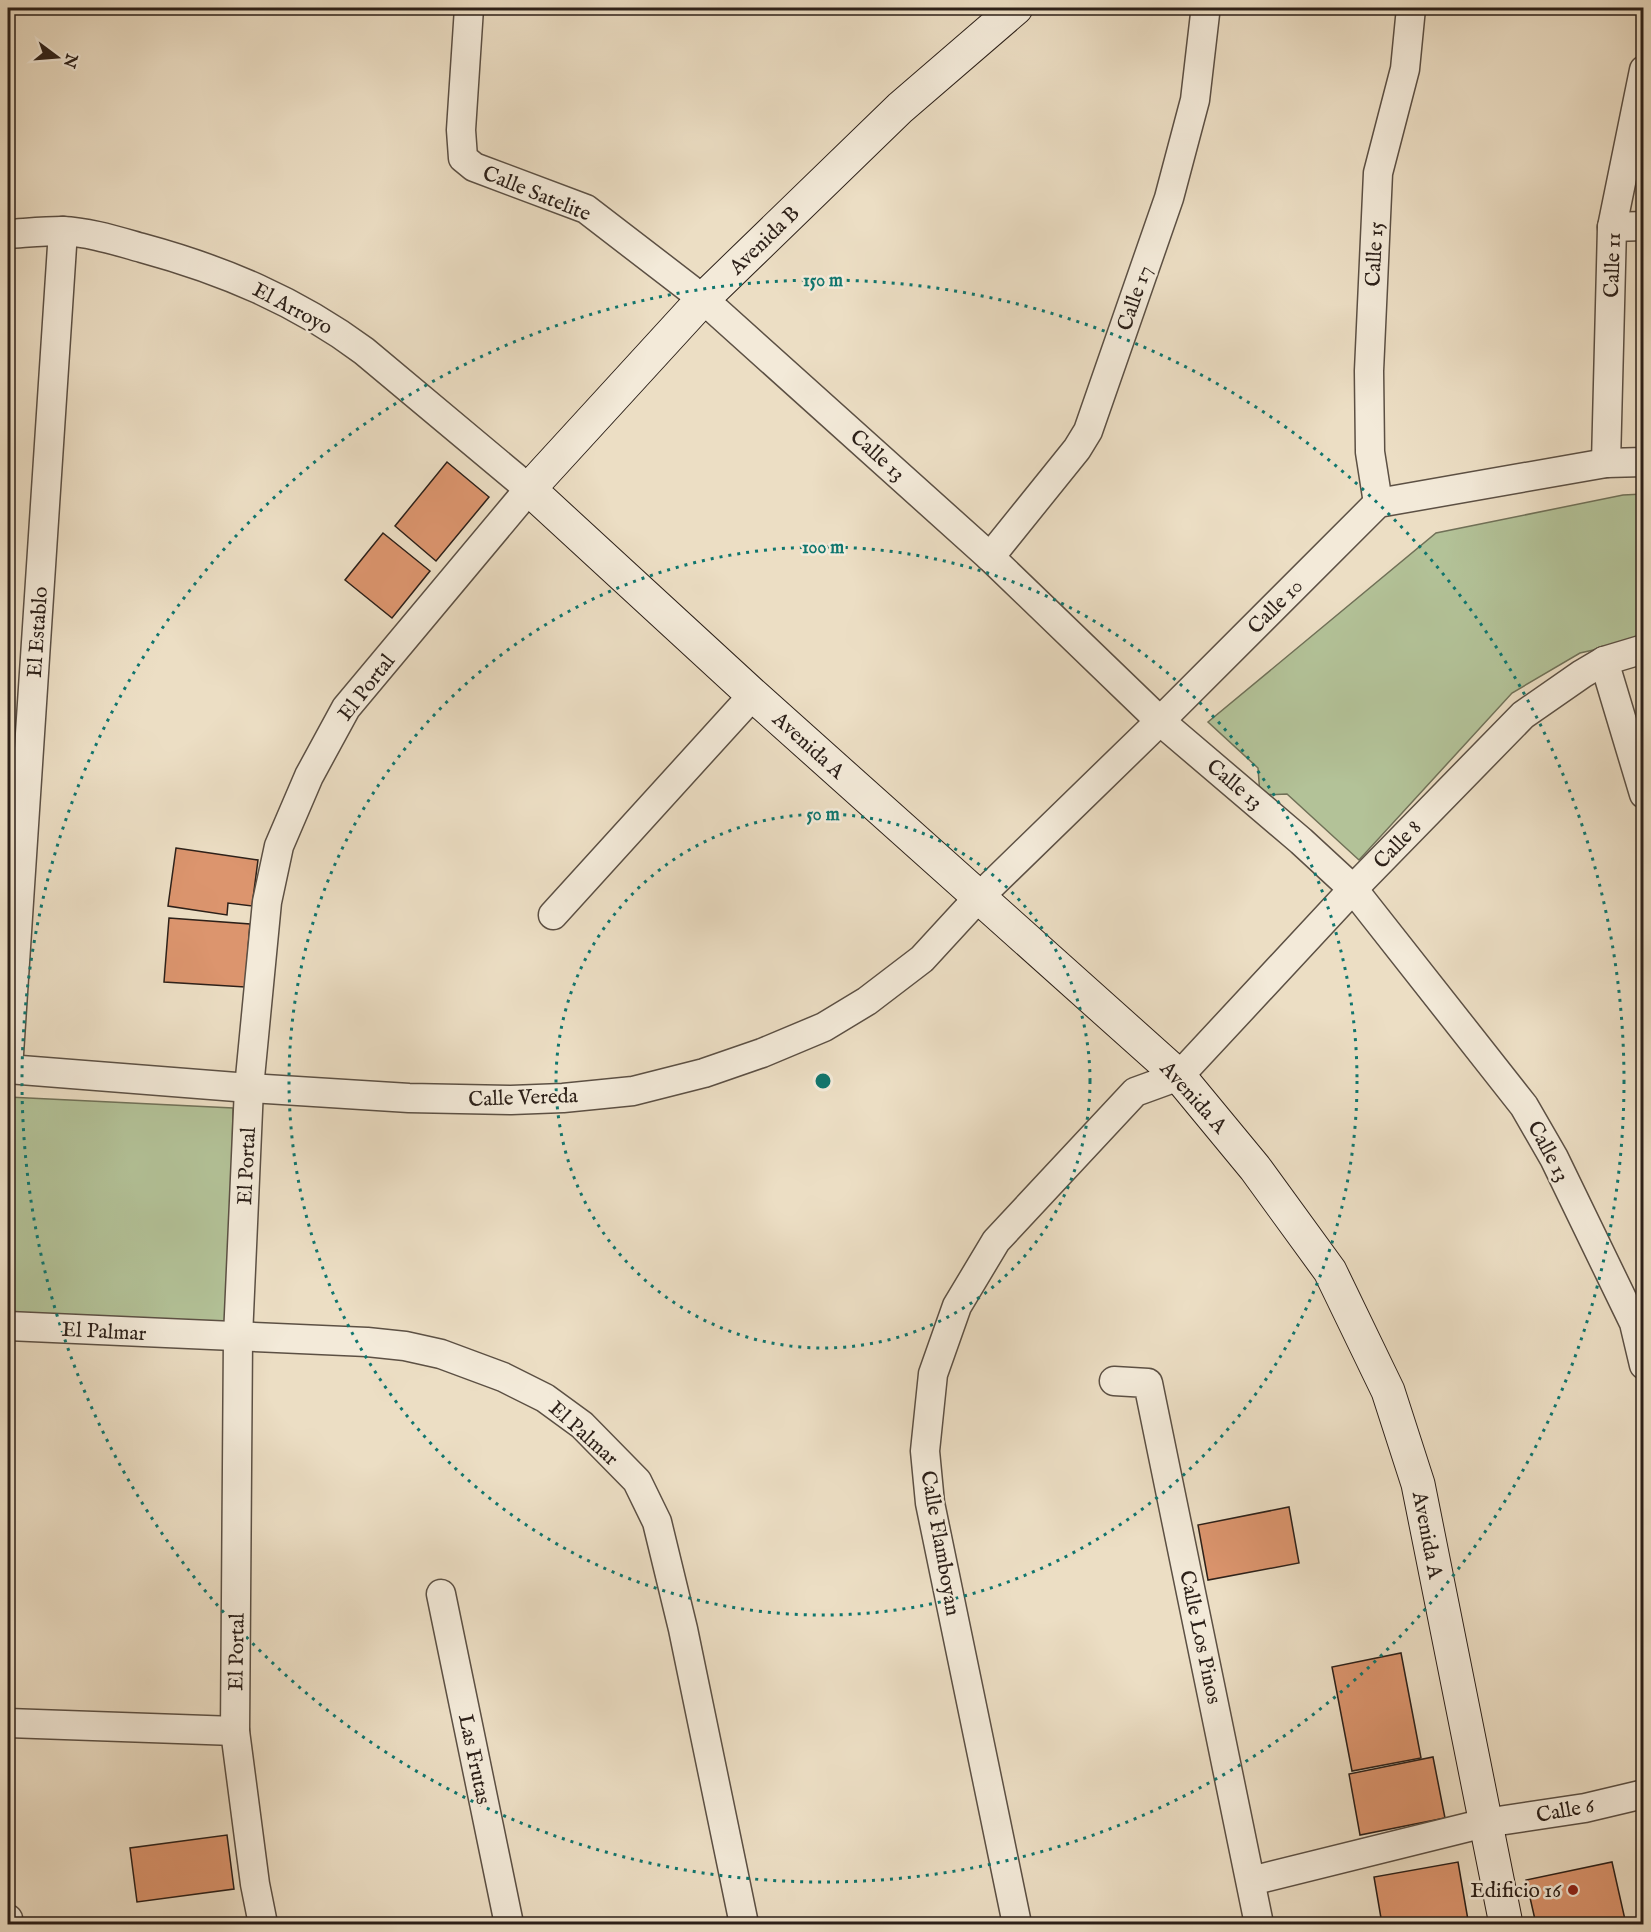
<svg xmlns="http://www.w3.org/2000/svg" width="1651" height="1932" font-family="'IM FELL English',serif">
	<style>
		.green { fill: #b3c298; stroke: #707158; stroke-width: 1.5 }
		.building { fill: #dc956e; stroke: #2c2019; stroke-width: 1.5 }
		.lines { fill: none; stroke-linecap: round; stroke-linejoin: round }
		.minor-casing { stroke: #5c5044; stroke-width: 31 }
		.secondary-casing { stroke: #2c2019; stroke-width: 35 }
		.minor { stroke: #f3ead9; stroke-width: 28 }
		.secondary { stroke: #f3ead9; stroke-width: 33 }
		.ring { fill: none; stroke: #0f766e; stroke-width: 3; stroke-dasharray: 3 6 }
		.poi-dot { fill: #8f2418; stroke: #f3ead9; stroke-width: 2 }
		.labels { text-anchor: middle; stroke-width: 5; stroke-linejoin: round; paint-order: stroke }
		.street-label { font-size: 21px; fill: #2c2019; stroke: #f3ead9 }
		.poi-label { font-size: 21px; fill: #2c2019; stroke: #f3ead9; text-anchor: end }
		.centre { fill: #0f766e; stroke: #f3ead9; stroke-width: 3 }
		.ring-label { font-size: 18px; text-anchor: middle; font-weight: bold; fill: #0f766e; stroke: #f3ead9; stroke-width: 5; stroke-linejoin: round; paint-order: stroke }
	</style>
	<rect width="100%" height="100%" fill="#ecdec4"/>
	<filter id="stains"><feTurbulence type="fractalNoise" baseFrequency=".00333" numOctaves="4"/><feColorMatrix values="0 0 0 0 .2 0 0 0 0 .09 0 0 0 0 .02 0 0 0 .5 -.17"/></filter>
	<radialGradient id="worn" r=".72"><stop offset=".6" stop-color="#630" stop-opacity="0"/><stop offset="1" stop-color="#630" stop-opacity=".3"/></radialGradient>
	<g class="green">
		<path d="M1643,494v145l-63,14 -68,40 -153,167 -72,-66 -27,1 -2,-27 -50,-46 228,-189 187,-38z"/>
		<path d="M8,1097l225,11 -4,222 -221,-14z"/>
	</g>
	<g class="building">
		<path d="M447,462l42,35 -53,64 -41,-35z"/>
		<path d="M383,533l47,38 -38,47 -47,-38z"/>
		<path d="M176,848l82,12 -6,46 -24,-3 -1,12 -59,-9z"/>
		<path d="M169,918l81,6 -5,63 -81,-5z"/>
		<path d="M1289,1507l10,56 -91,17 -10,-55z"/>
		<path d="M1401,1653l20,105 -69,13 -20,-104z"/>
		<path d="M1433,1757l12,61 -85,17 -11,-61z"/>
		<path d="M227,1835l7,54 -97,13 -7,-54z"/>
		<path d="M1458,1862l10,58 -25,4h-61l-8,-47z"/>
		<path d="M1612,1862l14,62h-90l-10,-44z"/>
	</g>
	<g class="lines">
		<g class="minor-casing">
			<g id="minor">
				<path d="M469,8l-8,122 2,28 11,9 112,42 117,90 287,258 170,164 141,120 52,48 171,217 30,52 80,165 10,42"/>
				<path d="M1612,227l32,-1"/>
				<path d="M8,234c17,-1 36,-3 54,-3 27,1 55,10 80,17 81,22 155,53 222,103l165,138 -183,219 -37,68 -30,70 -12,56 -18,186 -11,249 -3,394 20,153 8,40"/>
				<path d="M1606,463l6,-236 32,-157"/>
				<path d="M1378,503l-8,-51 -1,-81 9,-198 27,-104 6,-61"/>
				<path d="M990,557l87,-108 11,-18 81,-233 26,-98 10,-86 -1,-6"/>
				<path d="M1604,661l40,133"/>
				<path d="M553,915l200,-220"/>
				<path d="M8,1069l241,19 160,10 102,2 52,-2 70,-7 71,-18 58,-20 62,-26 43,-26 55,-42 57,-62 181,-176 218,-218 228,-40 38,-1"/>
				<path d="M8,1069l55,-838"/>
				<path d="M8,1326l359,16 38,4 36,8 62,23 42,21 37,27 55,56 20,41 26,107 61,295"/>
				<path d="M1114,1381l34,2 111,541"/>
				<path d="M441,1594l68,330"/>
				<path d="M8,1723l227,8"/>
				<path d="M1251,1881l234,-58 100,-15 59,-14"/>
				<path d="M8,1919v5"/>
				<path d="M1017,1924l-87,-421 -5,-52 8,-77 24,-68 39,-65 139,-149 44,-16 174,-187 170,-174 59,-41 22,-13 40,-12"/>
			</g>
		</g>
		<g class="secondary-casing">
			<path id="secondary" d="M1016,8l-116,100 -197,191 -174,190 224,206 426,381 76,92 75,103 58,120 30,93 88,440"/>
		</g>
		<use href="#minor" class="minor"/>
		<use href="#secondary" class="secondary"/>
	</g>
	<g class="ring">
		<circle cx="823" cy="1081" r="267"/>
		<circle cx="823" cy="1081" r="534"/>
		<circle cx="823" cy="1081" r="801"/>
	</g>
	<circle class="poi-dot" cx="1573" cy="1890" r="6"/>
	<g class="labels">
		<g class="street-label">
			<text transform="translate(537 193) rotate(22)" y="7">Calle Satelite</text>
			<text transform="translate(764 240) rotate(-44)" y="7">Avenida B</text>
			<text transform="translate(1374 254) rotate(-87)" y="7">Calle 15</text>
			<text transform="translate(1612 265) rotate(-88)" y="7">Calle 11</text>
			<text transform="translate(1134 298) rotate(-71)" y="7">Calle 17</text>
			<text transform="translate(293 308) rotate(28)" y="7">El Arroyo</text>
			<text transform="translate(878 455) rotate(42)" y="7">Calle 13</text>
			<text transform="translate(1275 606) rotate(-45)" y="7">Calle 10</text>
			<text transform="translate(37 632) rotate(-86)" y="7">El Establo</text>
			<text transform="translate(366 687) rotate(-52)" y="7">El Portal</text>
			<text transform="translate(809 745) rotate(42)" y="7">Avenida A</text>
			<text transform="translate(1235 784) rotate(40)" y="7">Calle 13</text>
			<text transform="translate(1397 844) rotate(-46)" y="7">Calle 8</text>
			<text transform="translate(523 1097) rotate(-2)" y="7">Calle Vereda</text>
			<text transform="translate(1194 1097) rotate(48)" y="7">Avenida A</text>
			<text transform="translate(1549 1151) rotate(62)" y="7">Calle 13</text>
			<text transform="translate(246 1166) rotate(-87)" y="7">El Portal</text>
			<text transform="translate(104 1331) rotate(3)" y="7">El Palmar</text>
			<text transform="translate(584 1433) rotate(42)" y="7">El Palmar</text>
			<text transform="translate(1428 1535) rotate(79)" y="7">Avenida A</text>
			<text transform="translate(941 1543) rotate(80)" y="7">Calle Flamboyan</text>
			<text transform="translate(1201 1637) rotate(78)" y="7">Calle Los Pinos</text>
			<text transform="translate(236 1652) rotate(-89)" y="7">El Portal</text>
			<text transform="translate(475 1759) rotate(78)" y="7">Las Frutas</text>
			<text transform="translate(1565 1810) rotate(-10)" y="7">Calle 6</text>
		</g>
		<g class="poi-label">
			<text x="1561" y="1897">Edificio 16</text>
		</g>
	</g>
	<circle cx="823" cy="1081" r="9" class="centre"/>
	<g class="ring-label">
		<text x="823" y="286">150 m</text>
		<text x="823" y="553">100 m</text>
		<text x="823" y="820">50 m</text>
	</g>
	<rect width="1651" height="1932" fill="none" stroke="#ecdec4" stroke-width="30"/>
	<rect x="9" y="9" width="1633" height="1914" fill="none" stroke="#2c2019" stroke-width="3"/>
	<rect x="15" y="15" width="1621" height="1902" fill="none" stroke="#2c2019" stroke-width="1.5"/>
	<g transform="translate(57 57) rotate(106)" stroke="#f3ead9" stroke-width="4.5" paint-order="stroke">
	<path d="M0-4.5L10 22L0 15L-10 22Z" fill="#2c2019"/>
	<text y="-9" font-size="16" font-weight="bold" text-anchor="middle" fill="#2c2019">N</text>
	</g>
	<rect width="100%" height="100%" filter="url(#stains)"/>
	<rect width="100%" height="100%" fill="url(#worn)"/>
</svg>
